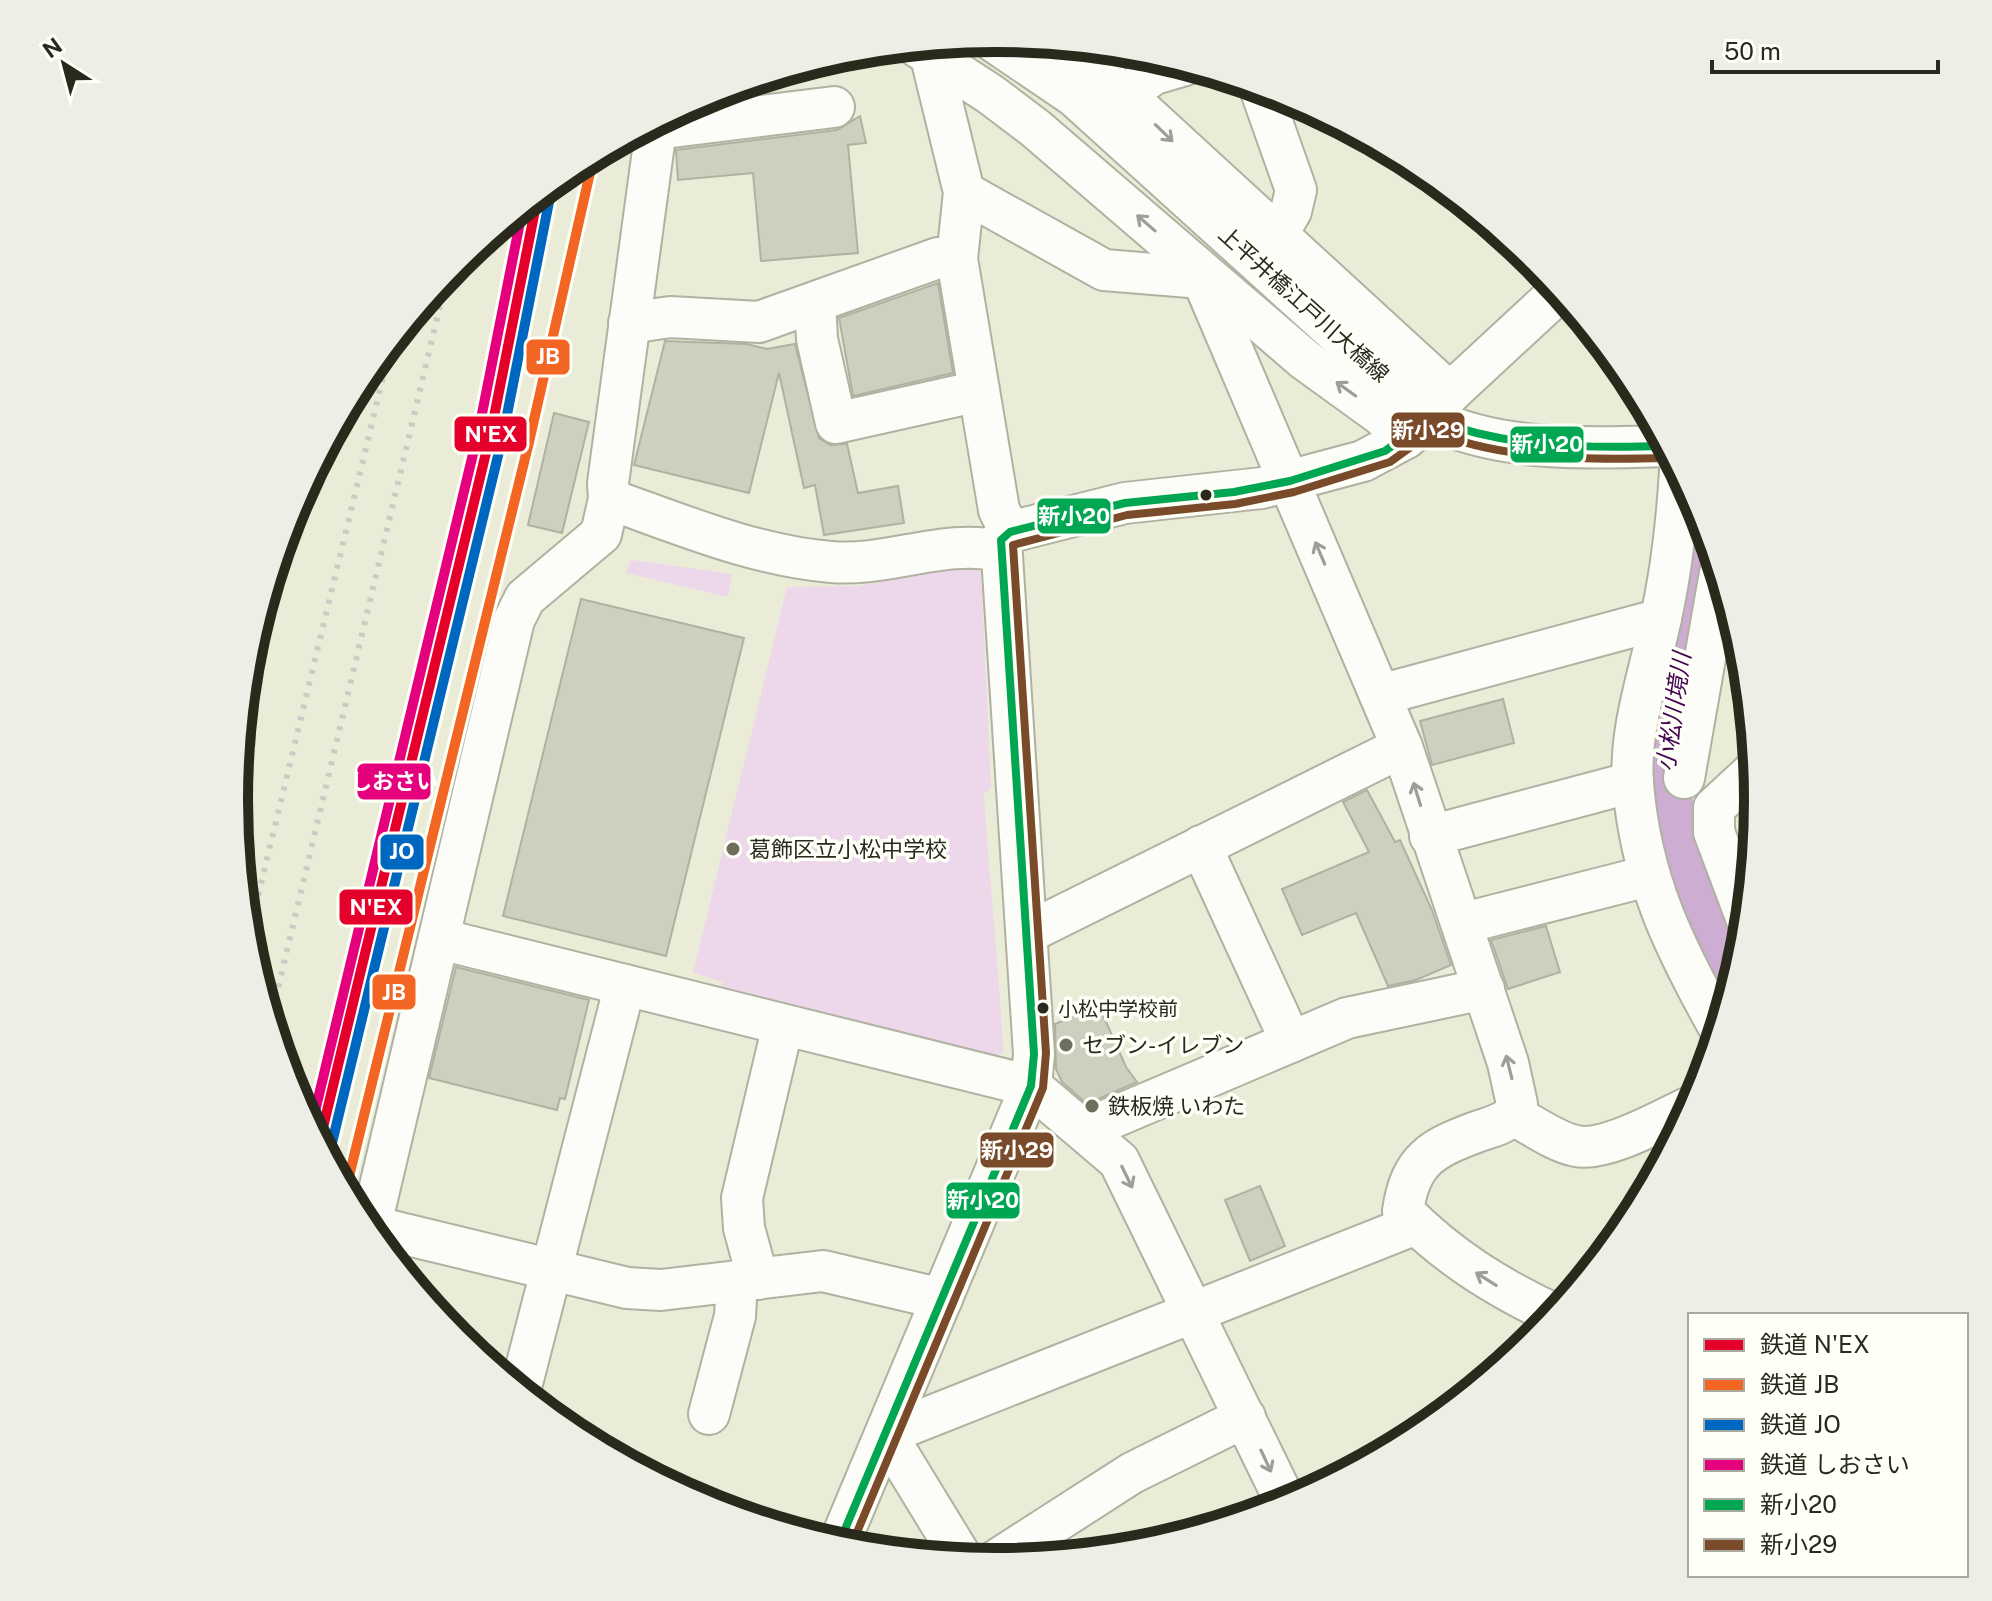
<svg xmlns="http://www.w3.org/2000/svg" width="1992" height="1601" font-family="'Public Sans','Noto Sans JP',sans-serif">
	<style>
		.green { fill: #ecd7eb }
		.lines { fill: none; stroke-linecap: round; stroke-linejoin: round }
		.river { stroke: #ceadd3; stroke-width: 54 }
		.building { fill: #cecfbf; stroke: #b0b1a1; stroke-width: 2 }
		.minor-casing { stroke: #b1b1a1; stroke-width: 44 }
		.minor { stroke: #fcfcf9; stroke-width: 40 }
		.rail { stroke: #cbcbc5; stroke-width: 6; stroke-dasharray: 4 8; stroke-linecap: butt }
		.bus-1-casing { stroke: #fefff7; stroke-width: 14 }
		.bus-2-casing { stroke: #fefff7; stroke-width: 14 }
		.bus-1 { stroke: #00a651; stroke-width: 8 }
		.bus-2 { stroke: #7a4b2a; stroke-width: 8 }
		.rail-1-casing { stroke: #fefff7; stroke-width: 16 }
		.rail-2-casing { stroke: #fefff7; stroke-width: 16 }
		.rail-3-casing { stroke: #fefff7; stroke-width: 16 }
		.rail-4-casing { stroke: #fefff7; stroke-width: 16 }
		.rail-1 { stroke: #e4002b; stroke-width: 10 }
		.rail-2 { stroke: #f26522; stroke-width: 10 }
		.rail-3 { stroke: #0067c0; stroke-width: 10 }
		.rail-4 { stroke: #e5007d; stroke-width: 10 }
		.oneway { stroke: #9d9e96 }
		.bus-dot { fill: #292a1c; stroke: #fefff7; stroke-width: 3 }
		.poi-dot { fill: #6d6e5d; stroke: #fefff7; stroke-width: 3 }
		.labels { text-anchor: middle; stroke-width: 7; stroke-linejoin: round; paint-order: stroke }
		.bus-label { font-size: 20px; fill: #292a1c; stroke: #fefff7; text-anchor: start }
		.street-label { font-size: 22px; fill: #292a1c; stroke: #fefff7 }
		.poi-label { font-size: 22px; fill: #292a1c; stroke: #fefff7; text-anchor: start }
		.water-label { font-size: 24px; font-style: italic; fill: #420353; stroke: #fefff7 }
		.rim { fill: none; stroke: #292a1c; stroke-width: 10 }
		.line-badge { stroke: #fefff7; stroke-width: 3 }
		.badge-label { font-size: 22px; text-anchor: middle; font-weight: bold; fill: #fff }
	</style>
	<rect width="100%" height="100%" fill="#ebecd7"/>
	<g class="green">
		<path d="M631,560l101,14 -4,23 -102,-24z"/>
		<path d="M973,566l8,6 10,216 -7,6c5,86 15,170 19,257l-7,5 -275,-66 2,-8 -30,-9 94,-386 72,-1z"/>
	</g>
	<g class="lines">
		<path class="river" d="M1703,518l-36,204 -5,46 7,58 26,84 36,81"/>
	</g>
	<g class="building">
		<path d="M860,116l6,27 -18,2 10,108 -97,8 -8,-88 -75,7 -2,-30 161,-20z"/>
		<path d="M938,283l15,90 -100,23 -14,-78z"/>
		<path d="M665,341l82,3 20,5 28,-5 24,94 11,7 17,-1 11,49 40,-7 6,37 -80,12 -9,-50 -11,3 -25,-115 -30,120 -115,-28z"/>
		<path d="M554,413l35,9 -27,111 -34,-8z"/>
		<path d="M581,599l163,39 -78,318 -163,-40z"/>
		<path d="M1503,699l11,44 -82,22 -12,-44z"/>
		<path d="M1367,790l28,52 5,-2 32,70 19,55 -35,15 -28,6 -32,-73 -54,22 -20,-46 87,-37 -26,-50z"/>
		<path d="M1546,926l14,46 -52,17 -17,-49z"/>
		<path d="M456,967l133,33 -24,99 -5,-1 -3,12 -128,-32z"/>
		<path d="M1099,1006l27,61 11,15 -50,22 -25,-22 -6,-13 -1,-45z"/>
		<path d="M1260,1186l25,60 -35,15 -25,-61z"/>
	</g>
	<g class="lines">
		<g class="minor-casing">
			<g id="minor">
				<path d="M990,39l84,57 356,322c72,35 159,30 237,28"/>
				<path d="M928,45l36,147 -7,67 42,251 11,22"/>
				<path d="M1063,45l62,50 325,298"/>
				<path d="M916,46l74,48 45,34 270,232 76,55 25,23"/>
				<path d="M1260,88l36,102 -5,21 -14,24"/>
				<path d="M1125,95l29,-21 31,-9"/>
				<path d="M656,129l178,-22"/>
				<path d="M964,192l140,78 98,8"/>
				<path d="M1191,263l11,15 200,469 106,316 9,41 -4,11c-9,9 -22,12 -34,16 -46,17 -69,28 -76,80 45,46 95,77 153,104"/>
				<path d="M815,303l2,36 19,84 143,-32"/>
				<path d="M629,323l41,-6 89,5 179,-64 19,1"/>
				<path d="M1680,471c-3,50 -9,103 -20,151 -11,53 -31,108 -27,162 8,96 41,163 87,245"/>
				<path d="M609,499l-1,-16 49,-362"/>
				<path d="M1380,695l281,-76"/>
				<path d="M1684,778l36,-205"/>
				<path d="M1430,836l203,-54"/>
				<path d="M1201,846l90,196"/>
				<path d="M1747,920l-33,-88v-24l41,-38"/>
				<path d="M1464,923l184,-47"/>
				<path d="M1027,933l375,-186"/>
				<path d="M440,939l591,147 88,75 168,344"/>
				<path d="M1513,1115c20,10 42,27 63,31 29,7 89,-28 118,-41"/>
				<path d="M1086,1129l261,-111 137,-29"/>
				<path d="M371,1226l256,62 34,2 162,-19 119,28"/>
				<path d="M369,1233l145,-613 11,-22 76,-64 8,-35c71,25 146,57 222,63 57,5 115,-24 169,-11"/>
				<path d="M758,1279l-14,-51 -2,-30 41,-173"/>
				<path d="M520,1391l105,-406"/>
				<path d="M709,1414l26,-98 2,-35"/>
				<path d="M838,1546l193,-460 3,-32 -33,-514 9,-8 115,-29 137,-15 101,-27 43,-23 24,-20 20,-25 110,-102"/>
				<path d="M963,1560l-77,-126 530,-210"/>
				<path d="M992,1563l140,-90 113,-56"/>
			</g>
		</g>
		<use href="#minor" class="minor"/>
		<g class="rail">
			<path d="M247,942l145,-602"/>
			<path d="M270,1022l178,-750"/>
		</g>
		<g class="bus-1-casing">
			<g id="bus-1">
				<path d="M1430,418c77,31 155,30 237,28"/>
				<path d="M838,1546l193,-460 3,-32 -33,-514 9,-8 115,-29 109,-11 56,-11 95,-30 45,-33"/>
			</g>
		</g>
		<g class="bus-2-casing">
			<g id="bus-2">
				<path d="M1425,429c79,32 159,31 242,29"/>
				<path d="M850,1549l193,-461 3,-35 -33,-508 114,-30 108,-11 59,-12 96,-30 47,-34"/>
			</g>
		</g>
		<use href="#bus-1" class="bus-1"/>
		<use href="#bus-2" class="bus-2"/>
		<g class="rail-1-casing">
			<path id="rail-1" d="M319,1144l172,-712 47,-237"/>
		</g>
		<g class="rail-2-casing">
			<path id="rail-2" d="M345,1193l184,-751 65,-287"/>
		</g>
		<g class="rail-3-casing">
			<path id="rail-3" d="M331,1147l172,-712 47,-238"/>
		</g>
		<g class="rail-4-casing">
			<path id="rail-4" d="M311,1128l168,-699 44,-222"/>
		</g>
		<use href="#rail-1" class="rail-1"/>
		<use href="#rail-2" class="rail-2"/>
		<use href="#rail-3" class="rail-3"/>
		<use href="#rail-4" class="rail-4"/>
	</g>
	<defs><path id="oneway-shaft" d="M-6 0H5M1.5-3L5.5 0L1.5 3" fill="none" stroke-width="1.6" stroke-linecap="round" stroke-linejoin="round" transform="scale(2)"/></defs>
	<g class="oneway">
		<use href="#oneway-shaft" transform="translate(1164 133) rotate(44)"/>
		<use href="#oneway-shaft" transform="translate(1146 223) rotate(-139)"/>
		<use href="#oneway-shaft" transform="translate(1346 389) rotate(-144)"/>
		<use href="#oneway-shaft" transform="translate(1320 553) rotate(-113)"/>
		<use href="#oneway-shaft" transform="translate(1417 794) rotate(-107)"/>
		<use href="#oneway-shaft" transform="translate(1509 1067) rotate(-104)"/>
		<use href="#oneway-shaft" transform="translate(1127 1177) rotate(64)"/>
		<use href="#oneway-shaft" transform="translate(1486 1279) rotate(-148)"/>
		<use href="#oneway-shaft" transform="translate(1266 1461) rotate(65)"/>
	</g>
	<g class="bus-dot">
		<circle cx="1206" cy="495" r="7"/>
		<circle cx="1043" cy="1008" r="7"/>
	</g>
	<g class="poi-dot">
		<circle cx="733" cy="849" r="8"/>
		<circle cx="1066" cy="1045" r="8"/>
		<circle cx="1092" cy="1106" r="8"/>
	</g>
	<g class="labels">
		<g class="bus-label">
			<text x="1058" y="1016">小松中学校前</text>
		</g>
		<g class="street-label">
			<text transform="translate(1304 304) rotate(42)" y="8">上平井橋江戸川大橋線</text>
		</g>
		<g class="poi-label">
			<text x="749" y="857">葛飾区立小松中学校</text>
			<text x="1082" y="1053">セブン-イレブン</text>
			<text x="1108" y="1114">鉄板焼 いわた</text>
		</g>
		<g class="water-label">
			<text transform="translate(1674 712) rotate(-82)" y="8">小松川境川</text>
		</g>
	</g>
	<path d="M0 0H1992V1601H0ZM248 800a748 748 0 1 1 1496 0a748 748 0 1 1-1496 0Z" fill="#edeee5" fill-rule="evenodd"/>
	<path class="rim" d="M248 800a748 748 0 1 1 1496 0a748 748 0 1 1-1496 0Z"/>
	<g class="line-badge">
		<rect x="525" y="338" width="46" height="38" rx="8" fill="#f26522"/>
		<rect x="1390" y="411" width="76" height="38" rx="8" fill="#7a4b2a"/>
		<rect x="453" y="415" width="75" height="38" rx="8" fill="#e4002b"/>
		<rect x="1509" y="425" width="76" height="39" rx="8" fill="#00a651"/>
		<rect x="1036" y="497" width="76" height="38" rx="8" fill="#00a651"/>
		<rect x="356" y="762" width="76" height="39" rx="8" fill="#e5007d"/>
		<rect x="379" y="833" width="46" height="38" rx="8" fill="#0067c0"/>
		<rect x="338" y="888" width="76" height="38" rx="8" fill="#e4002b"/>
		<rect x="371" y="973" width="46" height="38" rx="8" fill="#f26522"/>
		<rect x="979" y="1131" width="76" height="38" rx="8" fill="#7a4b2a"/>
		<rect x="945" y="1181" width="76" height="39" rx="8" fill="#00a651"/>
	</g>
	<g class="badge-label">
		<text x="548" y="364">JB</text>
		<text x="1428" y="438">新小29</text>
		<text x="491" y="442">N'EX</text>
		<text x="1547" y="452">新小20</text>
		<text x="1074" y="524">新小20</text>
		<text x="394" y="789">しおさい</text>
		<text x="402" y="859">JO</text>
		<text x="376" y="915">N'EX</text>
		<text x="394" y="1000">JB</text>
		<text x="1017" y="1158">新小29</text>
		<text x="983" y="1208">新小20</text>
	</g>
	<rect x="1688" y="1313" width="280" height="264" fill="#fefff7" stroke="#a9aa9f" stroke-width="2"/>
	<rect x="1704" y="1339" width="40" height="12" fill="#e4002b" stroke="#a9aa9f" stroke-width="2"/>
	<text x="1760" y="1353" font-size="24" fill="#292a1c">鉄道 N'EX</text>
	<rect x="1704" y="1379" width="40" height="12" fill="#f26522" stroke="#a9aa9f" stroke-width="2"/>
	<text x="1760" y="1393" font-size="24" fill="#292a1c">鉄道 JB</text>
	<rect x="1704" y="1419" width="40" height="12" fill="#0067c0" stroke="#a9aa9f" stroke-width="2"/>
	<text x="1760" y="1433" font-size="24" fill="#292a1c">鉄道 JO</text>
	<rect x="1704" y="1459" width="40" height="12" fill="#e5007d" stroke="#a9aa9f" stroke-width="2"/>
	<text x="1760" y="1473" font-size="24" fill="#292a1c">鉄道 しおさい</text>
	<rect x="1704" y="1499" width="40" height="12" fill="#00a651" stroke="#a9aa9f" stroke-width="2"/>
	<text x="1760" y="1513" font-size="24" fill="#292a1c">新小20</text>
	<rect x="1704" y="1539" width="40" height="12" fill="#7a4b2a" stroke="#a9aa9f" stroke-width="2"/>
	<text x="1760" y="1553" font-size="24" fill="#292a1c">新小29</text>
	<g transform="translate(64 64) rotate(324)" stroke="#fefff7" stroke-width="6" paint-order="stroke">
	<path d="M0-6L14 30L0 20L-14 30Z" fill="#292a1c"/>
	<text y="-12" font-size="22" font-weight="bold" text-anchor="middle" fill="#292a1c">N</text>
	</g>
	<path d="M1712 60v12h226v-12" fill="none" stroke="#292a1c" stroke-width="4"/>
	<text x="1724" y="60" font-size="24" fill="#292a1c" stroke="#fefff7" stroke-width="6" paint-order="stroke">50 m</text>
</svg>
